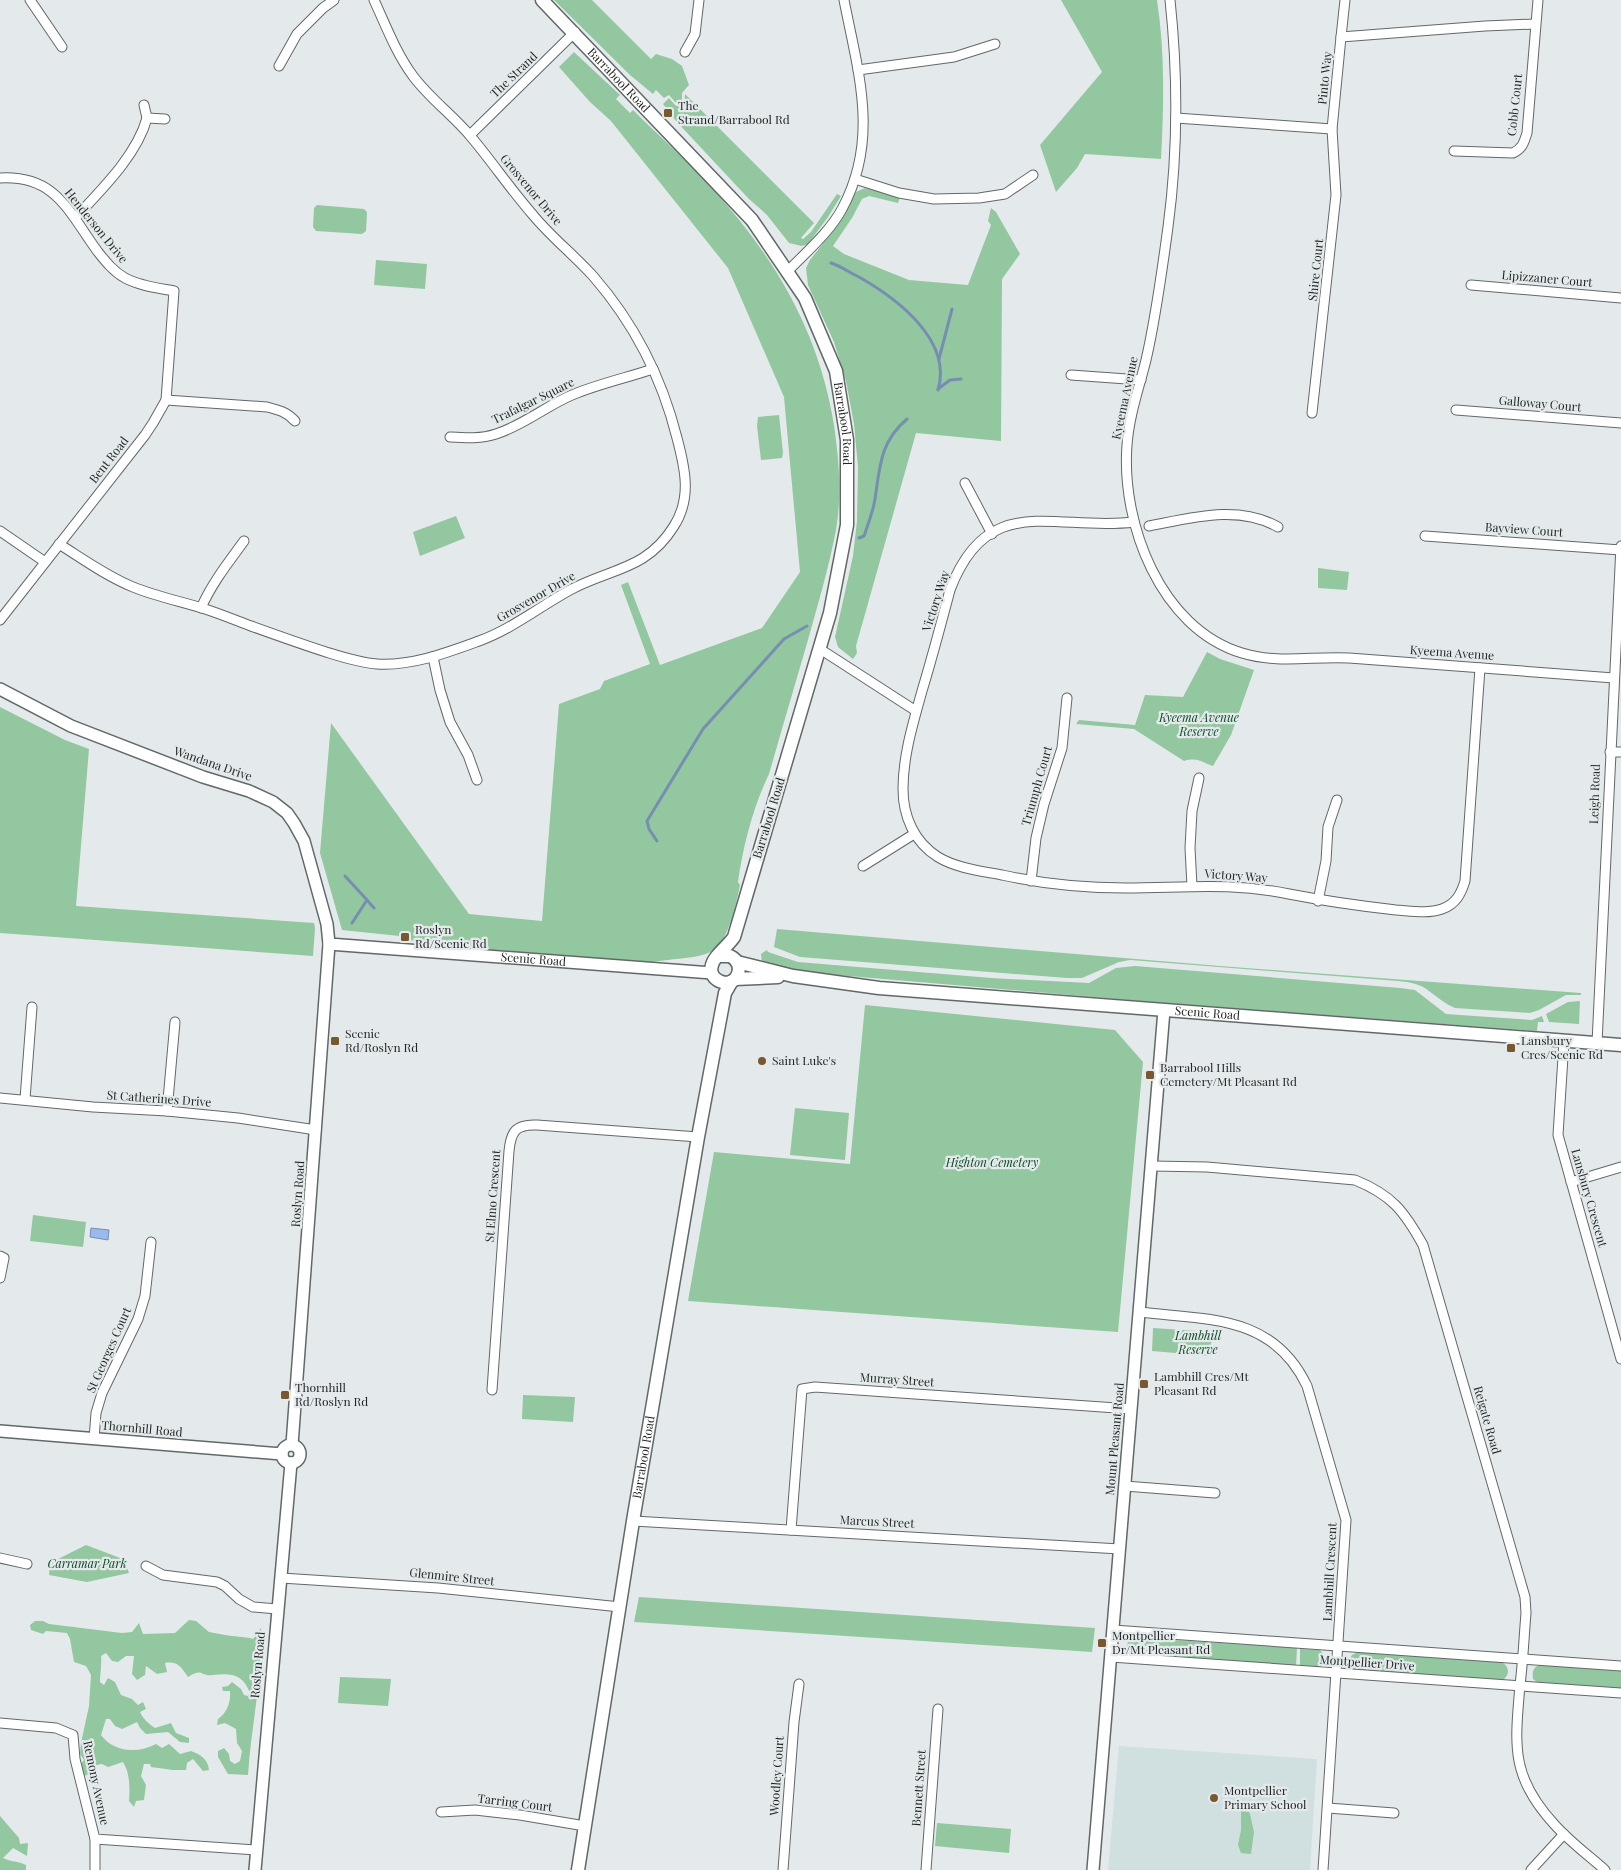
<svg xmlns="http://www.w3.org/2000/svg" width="1621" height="1870" font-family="'Playfair Display',serif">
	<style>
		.built { fill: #d0dfe0 }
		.green { fill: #93c79f }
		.water { fill: #99baec; stroke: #768eb1 }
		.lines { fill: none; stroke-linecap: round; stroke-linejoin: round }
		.stream { stroke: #768eb1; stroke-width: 3 }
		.minor-casing { stroke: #626869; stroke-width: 11 }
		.tertiary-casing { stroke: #626869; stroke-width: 14 }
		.secondary-casing { stroke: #626869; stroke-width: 15 }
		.minor { stroke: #fff; stroke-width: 9 }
		.tertiary { stroke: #fff; stroke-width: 11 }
		.secondary { stroke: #fff; stroke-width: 12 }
		.poi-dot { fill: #78582e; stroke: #e4eaeb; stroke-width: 2 }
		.labels { text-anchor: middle; stroke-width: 4.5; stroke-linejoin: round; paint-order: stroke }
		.street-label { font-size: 12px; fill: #242626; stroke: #e4eaeb }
		.poi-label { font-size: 12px; fill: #242626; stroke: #e4eaeb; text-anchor: start }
		.park-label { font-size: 12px; font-style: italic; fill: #0d4b25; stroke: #e4eaeb }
	</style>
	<rect width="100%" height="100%" fill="#e4eaeb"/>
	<path class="built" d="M1119,1746l198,13 -7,111h-202z"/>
	<g class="green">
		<path d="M554,0h38l59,59 5,-5 16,5 10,7 7,19 -7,8v12l-6,-2 -7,-8 -5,3 -8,-8 -3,4 -23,-19z"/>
		<path d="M1061,0h96c8,52 7,106 4,159l-76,-5 -8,14 -21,24 -16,-47 62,-73z"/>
		<path d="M574,52l46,43 -4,4 14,14 3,-3c26,26 54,50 78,77 63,69 108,144 123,238 5,35 8,70 2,105 -7,37 -18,74 -28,110 -13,44 -26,89 -39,134 -16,33 -26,72 -31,108l2,3c-3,16 -12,56 -26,65 -13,8 -32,8 -46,10 -11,1 -29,5 -39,0l-1,2 -13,-1 -155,-14 -51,-7v-3l-67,-7 -22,-77 11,-130 138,191 73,7 17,-217 41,-15 4,-8 46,-17 -29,-79 7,-3 32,83 102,-37 38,-56 -16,-175 -56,-129 -117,-147 -21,-19 -31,-35z"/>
		<path d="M685,94l129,129 -13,15 2,1 8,-7 26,-38 4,2 -13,21 -20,27 -6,2 -13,-3 -22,-28 -19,-17 -72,-77 -13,-17 6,-6 6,7 9,3z"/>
		<path d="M865,188l35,9 -2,6 -29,-7 -7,3 -10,19 -19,28 11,8 65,26 59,5 23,-60 -3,-4 3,-13 5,4 24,42 -18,25 -1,162 -85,-8 -60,213 1,7 -4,6 -15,-12 -3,-10 18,-81 4,-35 1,-54 -4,-43 -8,-43 -12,-39 -26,-57 -2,-17 4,-8 22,-28 24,-40z"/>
		<path d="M317,205l47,4 3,3 -1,19 -4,3 -46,-3 -3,-4 1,-19z"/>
		<path d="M376,260l51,4 -2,25 -51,-4z"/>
		<path d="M779,415l4,38 -1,5 -21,2 -4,-34 1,-9z"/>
		<path d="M456,516l9,22 -45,18 -7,-24z"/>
		<path d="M1318,568l31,4 -2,18 -29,-2z"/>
		<path d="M1207,652l13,7 34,11 -23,65 -18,31c-11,-4 -17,-9 -29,-5l-50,-32 -58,-5 3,-4 56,5 10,-30 38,2z"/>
		<path d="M0,707l65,33 24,9 -13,157 238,17 1,5 -2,28 -313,-23z"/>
		<path d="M777,929l443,37 361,27v2h-15l-27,15 -9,3 -75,-5c-12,-5 -20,-13 -30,-20 -9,-5 -18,-6 -27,-7l-268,-21 -11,2 -37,16h-15l-267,-21 -26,-10z"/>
		<path d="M767,950l1,2 30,10 193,16 98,5 27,-15 19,-2 265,22 15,2 31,24 86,6 10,-4 2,6h-6l-1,9 -397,-30 -338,-29 -40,-10 -1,-8z"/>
		<path d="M1580,1001l-1,23 -30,-2 -3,-8 22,-12z"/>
		<path d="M865,1005l250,25 28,32 -25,270 -430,-31 26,-149 136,12z"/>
		<path d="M795,1108l54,5 -4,47 -55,-5z"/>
		<path d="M33,1215l53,7 -3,25 -53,-6z"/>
		<path d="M1153,1328l59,4 -2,24 -58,-5z"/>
		<path d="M523,1395l52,2 -2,25 -51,-3z"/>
		<path d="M86,1545l42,16 -1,7 2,5 -42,9 -38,-7 1,-12z"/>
		<path d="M639,1597l456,31 -3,24 -458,-30z"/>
		<path d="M189,1620l7,1 13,11c6,1 10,2 16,3 9,2 19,1 28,4l8,-11c2,49 -10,98 -13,147l-20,-1 -10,-17v-6l6,-3 5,6 1,7 5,3 5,-3 2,-10 -5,-8 -1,-14 -11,-6 -8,2 1,-6c9,-6 13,-17 12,-28h-7l-1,-4 6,-1 4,-4 9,7 3,6 4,1 2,-3c-7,-19 -19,-20 -37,-18 -13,2 -9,-8 -25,2 -7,-10 -10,-16 -23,-14l2,9 -10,2 -11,-8 -1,9 -8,5 -5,-6 2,-18h-8l-8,6 -6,-1 -6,-8 -5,3c1,9 -1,17 -1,26l4,3 4,-7 7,4 6,13 11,4 6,6 5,-3 3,7 -6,3c3,7 8,11 15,16l16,-5 5,10 13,5v5l-9,-1 -12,-10 -22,2 -6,-6 -3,-6 -15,7 -7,-3 -5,-7h-4l-5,16c12,17 37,19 55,9l6,4 7,-4 11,10 11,-3c10,4 17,8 18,19l-6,1 -10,-12 -6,4 -1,7h-13l-22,-3 -1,-3h-6l-3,12 5,9 -2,15 -8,1 -2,6 -5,-6c1,-13 1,-28 -6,-39l-15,5 -6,-3 -6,1 -5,9 -8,2 -3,-11 4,-5 -4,-6 1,-11 8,-37 2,-31 -5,-9 -12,-4 -4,-23 -3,-6 -21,-2 -3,3 -12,-4 -1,-5 5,-4h8l6,3 73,9 10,-1 7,-9 4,11 32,-1z"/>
		<path d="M1128,1637l169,11 -1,18 -169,-12z"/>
		<path d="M1300,1649l20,1 6,8 -2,6 -6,3 -18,-1z"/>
		<path d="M1358,1652l143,10c7,3 10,11 3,17l-6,1 -142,-10c-6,-3 -9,-9 -4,-15z"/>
		<path d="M1541,1665l80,6v18l-84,-7 -4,-3c-1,-7 0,-13 8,-14z"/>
		<path d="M340,1677l51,2 -3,27 -50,-3z"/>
		<path d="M1241,1811l8,1 1,2 4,18 -3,22 -10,-1 -3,-8 3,-15z"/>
		<path d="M0,1816l19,22 1,6 8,-1 -1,13 -14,-8 -10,10c8,4 15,3 23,7v5h-26z"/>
		<path d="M937,1823l74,6 -2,24 -74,-7z"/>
	</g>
	<path class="water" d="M91,1228l18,2 -1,10 -18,-3z"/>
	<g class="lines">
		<g class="stream">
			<path d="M831,263c10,3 19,10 28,14 37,21 94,63 79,113"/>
			<path d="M939,359l13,-50"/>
			<path d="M938,389l12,-9 11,-1"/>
			<path d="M859,538l5,-2c4,-12 9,-24 11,-37 5,-33 5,-57 32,-80"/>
			<path d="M657,841l-8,-12 -2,-8 56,-92 81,-90 23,-13"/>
			<path d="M345,876l22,24 -15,23"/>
			<path d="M367,900l7,8"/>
		</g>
		<g class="minor-casing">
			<g id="minor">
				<path d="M30,0l32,47"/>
				<path d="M1170,0c8,75 8,152 -2,227 -6,44 -12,90 -22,133 -7,28 -17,56 -19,85 -6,78 33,183 115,208 35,11 71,3 107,5 89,6 177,13 265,20"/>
				<path d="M1341,37l4,-37"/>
				<path d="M685,52l10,-18 4,-34"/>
				<path d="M279,66l18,-32 26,-26 11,-8"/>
				<path d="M858,70l96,-13 41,-13"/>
				<path d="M144,105l3,13"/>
				<path d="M1176,118l156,11 9,-92 144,-11 50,-2"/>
				<path d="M470,135l105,-103"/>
				<path d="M1454,151l59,2c10,-5 11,-11 14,-20l11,-133"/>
				<path d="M0,178c57,-3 69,35 98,74 8,10 16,20 27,26 15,8 33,10 49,13l-8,109 -13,23 -8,12 -145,185"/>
				<path d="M855,179l44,14 35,6 45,-1 26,-4 28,-19"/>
				<path d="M76,217c26,-28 61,-62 71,-99l18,1"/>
				<path d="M787,272c19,-20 42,-39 55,-63 38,-70 16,-137 2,-209"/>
				<path d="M1471,285l150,13"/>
				<path d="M1071,375l70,5"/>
				<path d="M166,400l101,7c12,3 20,5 28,14"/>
				<path d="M1456,410l165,13"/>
				<path d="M1312,413l24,-218 -4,-66"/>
				<path d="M450,437c16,1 31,2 46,-3 28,-9 50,-28 76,-39 26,-11 54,-17 81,-26"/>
				<path d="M965,483l27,51"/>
				<path d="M1134,522c-78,10 -146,-33 -184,68 -9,34 -18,68 -28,101 -9,32 -19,65 -19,98 0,27 11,53 35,68 18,11 43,14 64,18 41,9 82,13 124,13 58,0 105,-6 163,6 36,7 71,12 107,16 15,1 32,4 46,-1 14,-5 19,-15 23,-28l15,-213"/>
				<path d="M1149,526c42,-8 89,-22 129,1"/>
				<path d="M0,531l45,31"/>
				<path d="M1425,536l196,14"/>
				<path d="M59,544c24,15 47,32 74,43 22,9 46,14 69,21 16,5 33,12 49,18 25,9 50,18 75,26 16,5 34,11 51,12 35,2 69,-11 102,-23 33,-12 60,-34 91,-51 41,-22 77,-20 104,-64 18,-28 11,-58 3,-88 -15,-60 -43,-115 -84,-162 -19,-21 -42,-39 -60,-61 -22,-25 -40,-52 -61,-77 -18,-22 -42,-39 -59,-62 -17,-23 -27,-50 -39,-76"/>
				<path d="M201,608c11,-25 27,-45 43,-67"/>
				<path d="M820,649l96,62"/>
				<path d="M433,657l7,33 10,32 18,33 9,25"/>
				<path d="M1610,752h11"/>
				<path d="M863,866l51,-32"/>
				<path d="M1031,881l5,-43 8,-34 18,-56 5,-50"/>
				<path d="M1192,886l-2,-38 2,-37 7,-33"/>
				<path d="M1318,901l8,-40 2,-34 9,-27"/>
				<path d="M1564,1041l-6,94 63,224"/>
				<path d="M1597,1043l24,-497"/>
				<path d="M0,1098l93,9 74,4 71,7 78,12"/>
				<path d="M25,1099l7,-92"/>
				<path d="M167,1111l8,-89"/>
				<path d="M1152,1166l55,1 148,13c37,15 49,31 68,65l102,352 1,16c-2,24 -3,48 -6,72 -5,60 -10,91 34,139 15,17 34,31 51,46"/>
				<path d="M1571,1182l50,-15"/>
				<path d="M0,1256l4,2 -4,20"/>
				<path d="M1139,1312c68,8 134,2 168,74l39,134 -23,350"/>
				<path d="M492,1390l17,-239c2,-20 7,-27 28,-26l161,12"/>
				<path d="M94,1439l2,-26 6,-20 36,-74 7,-23 6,-54"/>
				<path d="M1125,1486l90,7"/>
				<path d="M633,1521l487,28"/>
				<path d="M791,1530l11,-141 13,-2 316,22"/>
				<path d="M0,1558l27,6"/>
				<path d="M146,1566l17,9 54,7 8,4 14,13 14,8 24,2"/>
				<path d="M281,1578l157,10 182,19"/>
				<path d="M1113,1630l508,36"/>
				<path d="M1111,1657l510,36"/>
				<path d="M0,1723l56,5 17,7 2,24 20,80 162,11"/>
				<path d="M1328,1808l66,5"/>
				<path d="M441,1812l34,-2 45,5 65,11"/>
				<path d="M95,1870v-31"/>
				<path d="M783,1870l11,-148 5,-38"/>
				<path d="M926,1870l12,-161"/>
				<path d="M1531,1870l33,-36"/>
			</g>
		</g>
		<g class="tertiary-casing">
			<g id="tertiary">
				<path d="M0,689l71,37 132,51 46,14 24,11 14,11 7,10 10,18 23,83 2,20 -37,501"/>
				<path id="s1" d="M329,944l383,29"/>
				<path d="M0,1431l282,23"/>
				<circle cx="291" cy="1454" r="9"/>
				<path d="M255,1870l36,-407"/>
				<path d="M1093,1870l71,-860"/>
			</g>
		</g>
		<g class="secondary-casing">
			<g id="secondary">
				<path id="s2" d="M542,0l210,220 53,78 31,73 11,69v85l-17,88 -96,324c-6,9 -20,19 -22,28 -5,15 18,25 25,11 4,-8 1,-16 -7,-20h-12"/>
				<path id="s3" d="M737,962l56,14 86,12 742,57"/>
				<path d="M735,979l43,-2"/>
				<path id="s4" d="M578,1870l55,-349 65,-384 27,-144 7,-12"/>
			</g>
		</g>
		<use href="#minor" class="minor"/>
		<use href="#tertiary" class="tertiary"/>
		<use href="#secondary" class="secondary"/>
	</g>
	<g class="poi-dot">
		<rect x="663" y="108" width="10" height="10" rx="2.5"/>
		<rect x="400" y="932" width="10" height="10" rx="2.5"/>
		<rect x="330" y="1036" width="10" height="10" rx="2.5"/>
		<rect x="1506" y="1043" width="10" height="10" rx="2.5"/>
		<circle cx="762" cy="1061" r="5"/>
		<rect x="1145" y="1070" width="10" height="10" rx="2.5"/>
		<rect x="1139" y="1379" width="10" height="10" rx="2.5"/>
		<rect x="280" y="1390" width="10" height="10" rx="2.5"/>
		<rect x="1097" y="1638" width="10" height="10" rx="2.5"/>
		<circle cx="1214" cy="1798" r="5"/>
	</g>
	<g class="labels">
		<g class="street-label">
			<text transform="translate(514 75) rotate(-44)" y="4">The Strand</text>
			<text transform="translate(1325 78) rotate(-84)" y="4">Pinto Way</text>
			<text dy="4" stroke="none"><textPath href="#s2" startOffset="111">Barrabool Road</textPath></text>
			<text transform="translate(1515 105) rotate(-84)" y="4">Cobb Court</text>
			<text transform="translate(531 190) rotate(50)" y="4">Grosvenor Drive</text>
			<text transform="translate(96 226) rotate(51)" y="4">Henderson Drive</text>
			<text transform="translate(1316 270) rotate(-84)" y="4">Shire Court</text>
			<text transform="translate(1547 279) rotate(5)" y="4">Lipizzaner Court</text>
			<text transform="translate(1125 398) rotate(-78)" y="4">Kyeema Avenue</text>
			<text transform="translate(533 401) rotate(-26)" y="4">Trafalgar Square</text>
			<text transform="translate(1540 404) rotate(5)" y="4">Galloway Court</text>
			<text dy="4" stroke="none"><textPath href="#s2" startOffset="531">Barrabool Road</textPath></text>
			<text transform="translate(109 460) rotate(-52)" y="4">Bent Road</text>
			<text transform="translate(1524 530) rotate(4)" y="4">Bayview Court</text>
			<text transform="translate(536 597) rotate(-30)" y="4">Grosvenor Drive</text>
			<text transform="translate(936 601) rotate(-72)" y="4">Victory Way</text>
			<text transform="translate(1452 653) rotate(4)" y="4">Kyeema Avenue</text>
			<text transform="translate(213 764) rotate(19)" y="4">Wandana Drive</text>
			<text transform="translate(1037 786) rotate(-74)" y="4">Triumph Court</text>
			<text transform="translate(1595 794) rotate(-88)" y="4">Leigh Road</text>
			<text transform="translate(769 818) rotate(-73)" y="4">Barrabool Road</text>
			<text transform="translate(1236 876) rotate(4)" y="4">Victory Way</text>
			<text dy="4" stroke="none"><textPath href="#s1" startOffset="205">Scenic Road</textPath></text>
			<text dy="4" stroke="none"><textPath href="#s3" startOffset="474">Scenic Road</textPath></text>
			<text transform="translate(159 1099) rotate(4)" y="4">St Catherines Drive</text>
			<text transform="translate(298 1194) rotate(-86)" y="4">Roslyn Road</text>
			<text transform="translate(493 1196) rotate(-86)" y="4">St Elmo Crescent</text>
			<text transform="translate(1589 1198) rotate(74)" y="4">Lansbury Crescent</text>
			<text transform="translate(109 1350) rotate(-66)" y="4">St Georges Court</text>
			<text transform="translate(897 1380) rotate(4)" y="4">Murray Street</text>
			<text transform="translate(1487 1420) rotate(74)" y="4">Reigate Road</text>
			<text transform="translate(142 1429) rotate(5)" y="4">Thornhill Road</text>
			<text transform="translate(1115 1439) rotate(-85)" y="4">Mount Pleasant Road</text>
			<text dy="4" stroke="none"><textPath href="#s4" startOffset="418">Barrabool Road</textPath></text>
			<text transform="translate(877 1522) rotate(3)" y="4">Marcus Street</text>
			<text transform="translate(1330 1572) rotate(-87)" y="4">Lambhill Crescent</text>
			<text transform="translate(452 1577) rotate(6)" y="4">Glenmire Street</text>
			<text transform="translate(1367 1663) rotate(4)" y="4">Montpellier Drive</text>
			<text transform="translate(258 1665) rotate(-85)" y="4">Roslyn Road</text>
			<text transform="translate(777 1776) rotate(-86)" y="4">Woodley Court</text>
			<text transform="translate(96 1783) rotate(78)" y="4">Remony Avenue</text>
			<text transform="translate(919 1788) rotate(-86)" y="4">Bennett Street</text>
			<text transform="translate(515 1803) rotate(7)" y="4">Tarring Court</text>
		</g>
		<g class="poi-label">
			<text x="678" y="110">The<tspan x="678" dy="14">Strand/Barrabool Rd</tspan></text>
			<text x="415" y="934">Roslyn<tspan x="415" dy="14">Rd/Scenic Rd</tspan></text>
			<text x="345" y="1038">Scenic<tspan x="345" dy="14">Rd/Roslyn Rd</tspan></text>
			<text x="1521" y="1045">Lansbury<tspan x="1521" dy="14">Cres/Scenic Rd</tspan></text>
			<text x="772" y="1065">Saint Luke's</text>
			<text x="1160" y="1072">Barrabool Hills<tspan x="1160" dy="14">Cemetery/Mt Pleasant Rd</tspan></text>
			<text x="1154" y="1381">Lambhill Cres/Mt<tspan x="1154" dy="14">Pleasant Rd</tspan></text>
			<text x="295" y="1392">Thornhill<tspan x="295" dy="14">Rd/Roslyn Rd</tspan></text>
			<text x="1112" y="1640">Montpellier<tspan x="1112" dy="14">Dr/Mt Pleasant Rd</tspan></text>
			<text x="1224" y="1795">Montpellier<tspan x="1224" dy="14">Primary School</tspan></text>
		</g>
		<g class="park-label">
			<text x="1199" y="722">Kyeema Avenue<tspan x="1199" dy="14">Reserve</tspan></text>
			<text x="992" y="1167">Highton Cemetery</text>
			<text x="1198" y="1340">Lambhill<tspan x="1198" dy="14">Reserve</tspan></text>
			<text x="87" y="1568">Carramar Park</text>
		</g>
	</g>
</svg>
